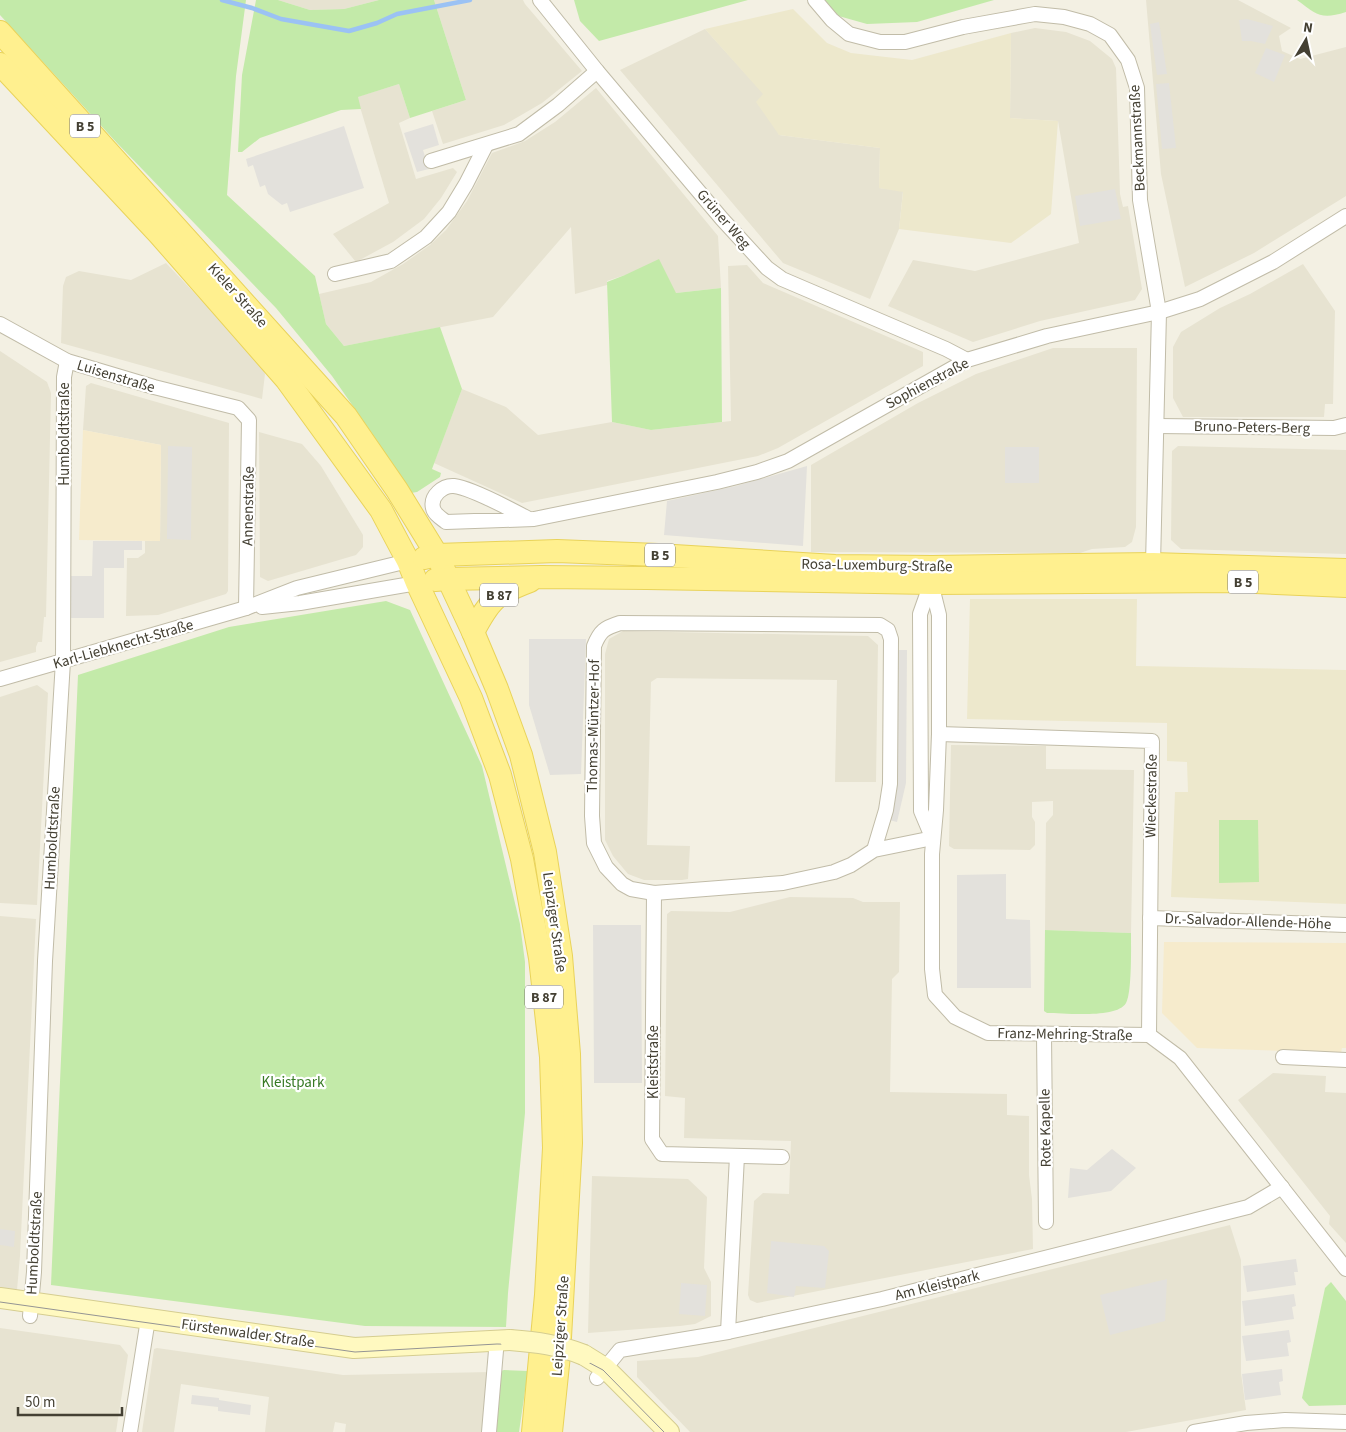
<svg xmlns="http://www.w3.org/2000/svg" width="1346" height="1432" font-family="'Source Sans 3',sans-serif">
	<style>
		.residential { fill: #e7e3d1 }
		.commercial { fill: #f6ebcc }
		.education { fill: #ede8cc }
		.green { fill: #c3eaa9 }
		.parking { fill: #e3e1dc }
		.lines { fill: none; stroke-linecap: round; stroke-linejoin: round }
		.stream { stroke: #9bc2f4; stroke-width: 4.5 }
		.street-casing { stroke: #c1bca8; stroke-width: 16 }
		.secondary-casing { stroke: #d5cd90; stroke-width: 22 }
		.primary-casing { stroke: #e9d35a; stroke-width: 24 }
		.street { stroke: #fff; stroke-width: 14 }
		.secondary { stroke: #fff9c0; stroke-width: 20 }
		.primary { stroke: #fff08f; stroke-width: 22 }
		.tram { stroke: #949494; stroke-width: 1 }
		.secondary-bridge-casing { stroke: #d5cd90; stroke-width: 22; stroke-linecap: butt }
		.secondary-bridge { stroke: #fff9c0; stroke-width: 20 }
		.labels { text-anchor: middle; stroke-width: 4.5; stroke-linejoin: round; paint-order: stroke }
		.shield { fill: #fff; stroke: #7c7970; stroke-width: 1 }
		.shield-label { font-size: 14px; font-weight: bold; fill: #444033 }
		.street-label { font-size: 15px; fill: #444033; stroke: #fff }
		.park-label { font-size: 15px; fill: #377924; stroke: #fff }
	</style>
	<rect width="100%" height="100%" fill="#f3f0e3"/>
	<g class="residential">
		<path d="M278,0h101l-35,9 -34,1z"/>
		<path d="M434,0h89l2,4 57,67 -40,32 -38,22 -61,19 -11,-33 34,-11z"/>
		<path d="M1146,0h92l53,28 -12,8 3,15 18,8 46,-12v149l-92,57 -69,34 -24,-113z"/>
		<path d="M1035,28l31,4 24,9 22,18 4,9 4,126 3,13 5,-1 14,83 -7,11 -95,21 -67,21 -85,-36 25,-46 62,11 104,-28 -21,-122 -48,-3 1,-85z"/>
		<path d="M705,29l59,65 15,41 101,13 -1,40 24,3 -4,38 -29,70 -87,-36 -163,-193z"/>
		<path d="M399,84l11,34 -11,5 17,56 37,-11 4,4 -16,26 -17,21 -31,23 -37,20 -23,-28 56,-31 -32,-106z"/>
		<path d="M596,88l122,148 3,52 -45,5 -51,-18 -18,6v4l-32,9 -4,-67 -78,90 -149,29 -18,-22 -7,-30 52,-12 32,-18 27,-19 16,-15 21,-29 25,-48 33,-12 30,-19z"/>
		<path d="M166,263l94,99 5,12 -3,25 -201,-56 2,-57 3,-9 13,-6 52,9z"/>
		<path d="M1303,264l32,47 -2,93h-8l-1,13h-141l-10,-19v-51l8,-15 39,-24 30,-14z"/>
		<path d="M747,265l16,18 160,69v14l-145,82 -20,8 -236,47 -88,-40 28,-74 44,18 32,28 74,-13 39,8 80,-9 -3,-155z"/>
		<path d="M1053,348h84l-1,179 -4,15 -7,5 -33,2 -12,4 -269,-1v-87l107,-62 58,-29z"/>
		<path d="M0,351l47,31 4,11 -5,224h-2l-2,25h-4l-2,5v5l-36,10z"/>
		<path d="M91,383l138,40 -1,168 -2,3 -68,21 -32,1 1,-58h11l7,-5v-12h15l1,-96 -78,-15 3,-44z"/>
		<path d="M259,432l43,12 19,22 42,69v12l-7,8 -88,26 -8,-4z"/>
		<path d="M1178,446l168,4v104l-165,-5 -10,-9 1,-89z"/>
		<path d="M623,631l245,5 10,9 -2,137h-41l2,-102 -180,-2 -6,4 -4,163 43,1 -2,33 -6,1h-38l-16,-6 -15,-18 -8,-16v-186l4,-15z"/>
		<path d="M37,685l11,8 -11,212 -37,-2v-206z"/>
		<path d="M951,745l95,1v23l88,1 -3,163 -86,-3 1,-107 7,-8v-14l-21,1v15l3,5v23l-5,5 -76,-1 -5,-3z"/>
		<path d="M790,897l63,1 10,4h37l-1,70 -7,7 -2,113 117,2v21l22,1v59l3,24 1,50 -276,54 -7,-3 -2,-5 6,-94 9,-8 26,1 2,-53 -107,-3 1,-40 -20,-2 2,-182 4,-3 59,1z"/>
		<path d="M0,916l36,3 -16,337 -3,34 -17,-2z"/>
		<path d="M1273,1073l53,3 -1,16 21,1v150l-17,-19 1,-8 -92,-116z"/>
		<path d="M592,1176l96,3 19,18 -3,71 7,14v34l-16,8 -15,2 -92,7z"/>
		<path d="M1230,1225l11,35v113l5,37 -120,22h-436l-53,-55v-16l61,-4z"/>
		<path d="M0,1328l120,17 8,10 -12,77h-116z"/>
		<path d="M157,1348l186,27 148,-3 -7,60h-139l1,-8 -11,-2 -2,10h-68l4,-35 -88,-13 -7,48h-32l12,-83z"/>
	</g>
	<g class="commercial">
		<path d="M83,430l78,15 -1,96 -81,-1z"/>
		<path d="M1164,942l182,1v105h-4l-1,5 -144,-5 -35,-35z"/>
	</g>
	<g class="education">
		<path d="M793,9l34,34 24,10 61,7 99,-27 -1,85 48,3 -7,93 -40,29 -112,-14 4,-37 -24,-4 1,-40 -101,-13 -23,-33 7,-8 -58,-65z"/>
		<path d="M970,599h167l-1,67 210,4v234l-175,-7 4,-105h13l-1,-30 -20,-1v-38l-200,-4z"/>
	</g>
	<g class="green">
		<path d="M0,0h246l-10,76 -9,119 88,81 11,48 18,22 96,-19 22,62 -30,80 9,4 -1,4 -23,15 -12,2 -27,-52 -46,-66 -56,-68 -159,-165 -117,-128z"/>
		<path d="M256,0h22l32,10 34,-1 35,-9h55l32,100 -56,18 -11,-34 -41,13 3,12 -20,1 -81,28 -18,14h-4l4,-77z"/>
		<path d="M574,0h174l-149,41 -19,-20z"/>
		<path d="M823,0h171l-77,22 -50,2 -32,-9z"/>
		<path d="M1297,0h49v12c-25,8 -29,3 -49,-12z"/>
		<path d="M659,259l17,34 45,-5 1,134 -71,8 -39,-8 -5,-140 18,-7z"/>
		<path d="M386,601l24,9 72,156 38,158 5,38v151l-17,180 -2,34 -141,-1 -314,-41 27,-610 151,-48z"/>
		<path d="M1219,820h39l1,62 -40,1z"/>
		<path d="M1045,930l86,3c0,14 1,60 -5,70 -9,16 -62,10 -79,10l-3,-2z"/>
		<path d="M1331,1282l15,19v104l-37,1 -7,-8 23,-110z"/>
		<path d="M504,1370l24,1 -9,61h-25l7,-61z"/>
	</g>
	<g class="parking">
		<path d="M1247,19l26,7 -8,18 -14,-3h-9l-3,-21z"/>
		<path d="M1159,22l8,52 -10,1 -7,-51z"/>
		<path d="M1266,48l19,7 -11,27 -19,-9z"/>
		<path d="M1169,83l7,65 -14,1 -6,-65z"/>
		<path d="M433,124l6,21 -16,5 6,19 -12,3 -13,-39z"/>
		<path d="M344,126l20,62 -74,24 -3,-9 -5,2 -14,-11 -3,-9 -5,2 -7,-22 -5,2 -2,-8z"/>
		<path d="M1115,189l6,30 -41,7 -5,-30z"/>
		<path d="M168,446l24,1 -1,93 -24,-1z"/>
		<rect x="1005" y="447" width="34" height="36"/>
		<path d="M807,466l-4,80 -139,-11 3,-34 69,-15z"/>
		<path d="M93,541h49v9h-18v18h-20v50h-33v-42h21z"/>
		<path d="M529,639h57l-5,135 -31,1 -21,-70z"/>
		<path d="M898,650h9l-1,133 -9,39 -8,-2 8,-37z"/>
		<path d="M1006,874v45l24,1 1,68h-74v-113z"/>
		<path d="M593,925h48l1,158h-48z"/>
		<path d="M1112,1149l24,19 -25,23 -43,7 2,-30 17,2z"/>
		<path d="M0,1229l15,2 -1,16 -14,-2z"/>
		<path d="M771,1241l53,5 5,5 -4,37 -29,-2 -2,11 -27,-4z"/>
		<path d="M1296,1259l2,13h-4l2,13 -49,7 -4,-26z"/>
		<path d="M1167,1279l-2,42 -55,14 -10,-40z"/>
		<path d="M681,1283l26,2 -2,31 -26,-2z"/>
		<path d="M1294,1294l2,12 -4,1 2,12 -49,7 -3,-25z"/>
		<path d="M1289,1330l2,12 -4,1 2,13 -43,5 -4,-25z"/>
		<path d="M1282,1369l1,12 -4,1 2,13 -36,5 -3,-26z"/>
		<path d="M192,1395l27,3v2l32,5 -1,10 -32,-4v-4l-27,-3z"/>
	</g>
	<g class="lines">
		<path class="stream" d="M222,0l30,8 29,11 68,12 28,-8 20,-9 73,-14"/>
		<g class="street-casing">
			<g id="street">
				<path d="M540,0l57,71 125,148 45,49 15,11 164,70 21,11"/>
				<path d="M815,0l17,20 17,14 31,8h25l58,-15 72,-13 29,3 26,7 20,11 18,25 9,28 3,112 19,112 -6,252"/>
				<path d="M431,161l88,-27 39,-29 39,-34"/>
				<path d="M335,274l56,-13 35,-24 23,-25 17,-28 20,-39"/>
				<path d="M0,324l67,37 87,26 84,21 11,12 -3,188"/>
				<path d="M1157,426l177,2 12,-3"/>
				<path d="M529,519c-17,-9 -57,-31 -75,-33 -11,-1 -24,10 -21,22 1,6 8,10 13,14l88,-3 183,-37 40,-10 31,-11 179,-101 80,-24 112,-24 41,-13 73,-37 73,-46"/>
				<path d="M931,583l8,32v119l-3,76 -4,44v115l3,26 20,22 33,16 161,2 31,23 166,211"/>
				<path d="M931,583l-11,31 1,197 11,26"/>
				<path d="M262,607l38,-4 117,-20"/>
				<path d="M0,679l246,-71 51,-20 111,-27"/>
				<path d="M939,734l213,7 -3,294"/>
				<path d="M874,850l12,-40 4,-26 1,-145 -3,-9 -8,-5 -260,-2c-16,5 -20,8 -26,23l-2,170 2,27 12,24 16,17 9,5 23,4 129,-10 51,-11 17,-7 23,-15 59,-12"/>
				<path d="M654,893l-2,246 10,15 120,3"/>
				<path d="M1150,918l196,7"/>
				<path d="M1044,1035l2,187"/>
				<path d="M1283,1057l63,3"/>
				<path d="M30,1316l4,-44 11,-311 18,-300 1,-284 3,-16"/>
				<path d="M728,1332l9,-176"/>
				<path d="M597,1378l23,-28 108,-18 154,-33 366,-92 34,-20"/>
				<path d="M130,1432l18,-113"/>
				<path d="M489,1432l8,-93"/>
				<path d="M1194,1432l52,-9 39,-3 61,2"/>
			</g>
		</g>
		<g class="secondary-casing">
			<g id="secondary">
				<path d="M0,1298l354,50 156,-8"/>
				<path d="M584,1355l21,13 64,64"/>
			</g>
		</g>
		<g class="primary-casing">
			<g id="primary">
				<path d="M0,32l346,384 51,74 40,65 36,77 24,57 24,66 24,97 16,104 8,98 2,89 -12,212 -8,77"/>
				<path d="M0,64l159,170 127,145 95,131 27,51 9,22 54,115 29,77 22,84 18,99 11,99 3,91 -8,147 -13,137"/>
				<path d="M424,558l13,-3 120,-4 101,4 177,11 97,1 221,-3 193,6"/>
				<path d="M435,580l13,-1 93,-2 106,1 284,5 302,-2 113,5"/>
				<path d="M473,632c17,-32 22,-38 57,-51"/>
			</g>
		</g>
		<use href="#street" class="street"/>
		<use href="#secondary" class="secondary"/>
		<use href="#primary" class="primary"/>
		<path class="tram" d="M0,1302l355,50 142,-8 41,1 29,6 36,19 61,62"/>
		<g class="secondary-bridge-casing">
			<path id="secondary-bridge" d="M510,1340c26,2 50,5 74,15"/>
		</g>
		<use href="#secondary-bridge" class="secondary-bridge"/>
	</g>
	<g class="labels">
		<g class="shield">
			<rect x="70" y="114.5" width="30" height="23" rx="4"/>
			<rect x="645" y="543.5" width="30" height="23" rx="4"/>
			<rect x="1228" y="570.5" width="30" height="23" rx="4"/>
			<rect x="480" y="583.5" width="38" height="23" rx="4"/>
			<rect x="525" y="985.5" width="38" height="23" rx="4"/>
		</g>
		<g class="shield-label">
			<text x="85" y="131">B 5</text>
			<text x="660" y="560">B 5</text>
			<text x="1243" y="587">B 5</text>
			<text x="499" y="600">B 87</text>
			<text x="544" y="1002">B 87</text>
		</g>
		<g class="street-label">
			<text transform="translate(1137 138) rotate(-93)" y="5">Beckmannstraße</text>
			<text transform="translate(724 219) rotate(49)" y="5">Grüner Weg</text>
			<text transform="translate(238 295) rotate(48)" y="5">Kieler Straße</text>
			<text transform="translate(116 376) rotate(17)" y="5">Luisenstraße</text>
			<text transform="translate(927 383) rotate(-28)" y="5">Sophienstraße</text>
			<text transform="translate(1252 427) rotate(1)" y="5">Bruno-Peters-Berg</text>
			<text transform="translate(64 434) rotate(-90)" y="5">Humboldtstraße</text>
			<text transform="translate(248 506) rotate(-89)" y="5">Annenstraße</text>
			<text transform="translate(877 565) rotate(1)" y="5">Rosa-Luxemburg-Straße</text>
			<text transform="translate(123 644) rotate(-16)" y="5">Karl-Liebknecht-Straße</text>
			<text transform="translate(593 726) rotate(-89)" y="5">Thomas-Müntzer-Hof</text>
			<text transform="translate(1151 796) rotate(-89)" y="5">Wieckestraße</text>
			<text transform="translate(52 838) rotate(-87)" y="5">Humboldtstraße</text>
			<text transform="translate(1248 921) rotate(2)" y="5">Dr.-Salvador-Allende-Höhe</text>
			<text transform="translate(555 922) rotate(82)" y="5">Leipziger Straße</text>
			<text transform="translate(1065 1034) rotate(1)" y="5">Franz-Mehring-Straße</text>
			<text transform="translate(653 1062) rotate(-90)" y="5">Kleiststraße</text>
			<text transform="translate(1045 1128) rotate(-91)" y="5">Rote Kapelle</text>
			<text transform="translate(34 1243) rotate(-87)" y="5">Humboldtstraße</text>
			<text transform="translate(937 1285) rotate(-14)" y="5">Am Kleistpark</text>
			<text transform="translate(560 1326) rotate(-86)" y="5">Leipziger Straße</text>
			<text transform="translate(248 1333) rotate(8)" y="5">Fürstenwalder Straße</text>
		</g>
		<g class="park-label">
			<text x="293" y="1087">Kleistpark</text>
		</g>
	</g>
	<g transform="translate(1306 40) rotate(9)" stroke="#ffffff" stroke-width="4" paint-order="stroke">
	<path d="M0-4L9 19L0 12L-9 19Z" fill="#444033"/>
	<text y="-8" font-size="14" font-weight="bold" text-anchor="middle" fill="#444033">N</text>
	</g>
	<path d="M18 1407v8h104v-8" fill="none" stroke="#444033" stroke-width="2.5"/>
	<text x="25" y="1407" font-size="15" fill="#444033" stroke="#ffffff" stroke-width="4" paint-order="stroke">50 m</text>
</svg>
